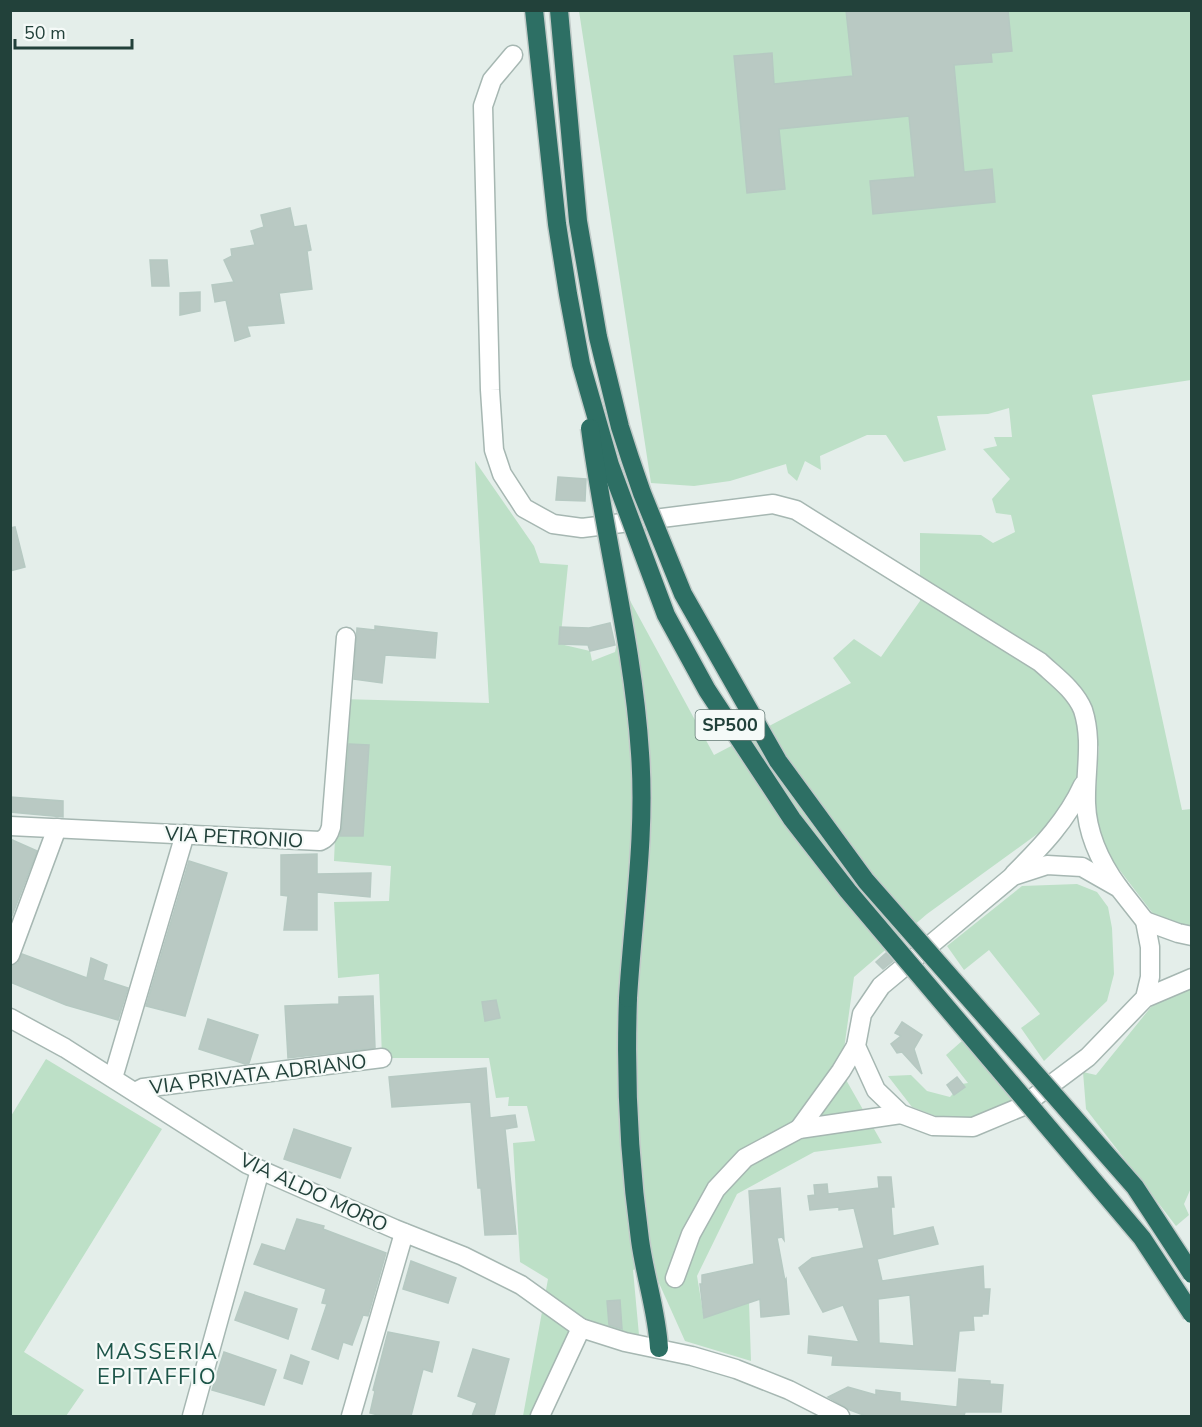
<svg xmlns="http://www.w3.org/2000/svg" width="1202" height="1427" font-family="'Nunito Sans',sans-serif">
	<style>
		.green { fill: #bde0c7 }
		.building { fill: #b9c9c3; stroke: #b6c9c2; stroke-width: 1.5; fill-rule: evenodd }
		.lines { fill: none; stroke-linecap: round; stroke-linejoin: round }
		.minor-casing { stroke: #a6b7b2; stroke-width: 21 }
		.highway-casing { stroke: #c1cac8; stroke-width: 21 }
		.minor { stroke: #fff; stroke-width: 18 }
		.highway { stroke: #2d6f64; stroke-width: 18 }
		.highway-bridge-casing { stroke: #c1cac8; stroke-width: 21; stroke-linecap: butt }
		.highway-bridge { stroke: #2d6f64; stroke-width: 18 }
		.labels { text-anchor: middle; stroke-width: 4.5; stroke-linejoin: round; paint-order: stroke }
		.shield { fill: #f5faf8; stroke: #617873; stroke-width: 1.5 }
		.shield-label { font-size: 18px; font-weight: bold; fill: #22413a }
		.street-label { font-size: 20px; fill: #22413a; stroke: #f5faf8 }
		.quarter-label { font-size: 22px; letter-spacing: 1.5px; fill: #1d5549; stroke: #f5faf8 }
	</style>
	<rect width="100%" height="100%" fill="#e4eeea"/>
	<g class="green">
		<path d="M579,11h612v369l-99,15 90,415 9,-1v118l-37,-12 -49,-64 -11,-32 5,-74 -30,66 -142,103 -73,63 -13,94 41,72 -68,9 -77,42 -40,82 7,42 45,-16 2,59 -66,-20 -35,-78 -17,7 6,65 -48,-11 -56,92h-12l25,-137 -28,-17 -7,-119 22,-2 -8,-35h-19l1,-9 -13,1 -7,-40h-107l-3,-84 -41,4 -4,-76 55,-1 2,-35 -57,-5 7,-162 148,4 -14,-242 59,85 6,17 28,2 -8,79 30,7 2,10 23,-9 12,-57 87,160 137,-72 -18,-25 21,-19 27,18 39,-56v-68l61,2 12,8 22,-11 -4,-17 -15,-2 -4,-14 18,-20 -27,-30 14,-3 -3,-9h18l-3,-29 -21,6 -51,2 9,34 -42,12 -18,-27h-19l-47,21 1,14 -16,-9 -8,20 -9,-8 -2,-9 -56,17 -36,5 -43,-3z"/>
		<path d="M1077,884l20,8 11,15 4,21 2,46 -7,27 -63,60 -23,-33 19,-14 -51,-64 -25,20 -17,-24 75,-60z"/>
		<path d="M1191,984v204l-7,16 5,11 -13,11 -90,-117 -3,-37 13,3 55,-68z"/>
		<path d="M962,1041l53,60 -30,15 -39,4 -34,-13 -24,-31 23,-1 16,16 23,6 12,-13 6,-1 -22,-28z"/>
		<path d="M46,1059l116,70 -138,223 60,38 -18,26h-55v-300z"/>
	</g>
	<g class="building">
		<path d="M846,10h162l4,41 -21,2 1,9 -38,3 10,107 28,-3 3,33 -122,12 -3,-33 45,-4 -6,-61 -130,13 6,60 -38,4 -13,-137 38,-3 2,31 79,-8z"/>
		<path d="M290,208l4,19 12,-2 5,25 -4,1 5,38 -33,4 5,30 -37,3 3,10 -15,5 -9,-41 -11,2 -3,-17 22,-3 -10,-22 8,-4 -1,-7 24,-4 -4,-14 13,-4 -3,-12z"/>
		<path d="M150,260h17l2,26h-17z"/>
		<path d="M200,292v19l-20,4v-22z"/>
		<path d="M558,477l28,2 -1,22 -29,-1z"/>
		<path d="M15,527l10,40 -15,4v-43z"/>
		<path d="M610,623l5,22 -25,6 -2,-6 -29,-1 1,-17 29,1z"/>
		<path d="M375,626l62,7 -2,25 -50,-3 -3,28 -28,-4 3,-51 18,2z"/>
		<path d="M349,744l20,1 -6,91h-23l2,-8z"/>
		<path d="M10,797l53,4v16l-53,-5z"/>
		<path d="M10,839l27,12 -27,70z"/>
		<path d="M317,854v20l54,-1 -1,24 -53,-5v38h-33l4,-34 -7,-1v-40z"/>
		<path d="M189,861l38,12 -42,143 -39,-10z"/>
		<path d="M886,953l7,8 -10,8 -7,-7z"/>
		<path d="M22,954l65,24 4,-20 16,7 -4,15 25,8 -10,32 -52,-15 -56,-23v-16l8,-3z"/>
		<path d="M373,996l2,52 -87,10 -3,-52 54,-2v-7z"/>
		<path d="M496,1000l4,18 -15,3 -3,-19z"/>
		<path d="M208,1019l50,16 -9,28 -4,1 -46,-15z"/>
		<path d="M902,1022l20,13 -8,14 8,25 -20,-22 -5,1 -6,-9 10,-8 -6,-3z"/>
		<path d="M486,1068l4,50 25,-3 2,12 -12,2 11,105 -31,1 -4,-47h-3l-7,-86 -79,5 -3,-30z"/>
		<path d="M957,1077l8,10 -11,8 -7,-10z"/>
		<path d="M294,1129l57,19 -11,30 -56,-19z"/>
		<path d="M878,1177h13l3,30h-3l2,29 40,-9 5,17 -61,15 5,22 101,-15 1,23h6l-2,25h-6v2h-9l1,14 -15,1 -4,40 -123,-6 1,-9 -25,-3 1,-17 50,6 -16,-37 -20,7 -24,-44 13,-10 52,-10 -10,-40 -15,2v-3l-29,3 -2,-14 7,-1 -1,-10 13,-1 1,10 51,-6zM910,1295l4,51 -35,-3 -1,-44z"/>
		<path d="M780,1188l4,52 -2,-3 -5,1 8,43 1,-2 3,35 -28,3 -1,-18 -56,19 -4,-34h2v-9l52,-11 -5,-73z"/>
		<path d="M297,1219l27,7 -1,3 63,24 -18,63 -5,-1 -11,30 -9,-3 -5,17 -26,-10 15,-45 -5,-1 4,-14 -72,-25 8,-20 23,7z"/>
		<path d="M411,1261l45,17 -8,25 -45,-14z"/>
		<path d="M245,1292l52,17 -9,30 -53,-19z"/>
		<path d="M620,1300l2,29 -13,-4 -2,-24z"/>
		<path d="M388,1332l51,10 -7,30 -9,-3 -12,47h-29l-12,-3 5,-22 -2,-1z"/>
		<path d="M473,1349l36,10 -15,57h-22l5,-13 -19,-7z"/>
		<path d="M224,1352l52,18 -12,35 -52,-15z"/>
		<path d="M291,1355l18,7 -7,22 -18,-6z"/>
		<path d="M959,1379l31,2v3l13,1 -2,27h-36l-1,4h-98l-16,-6 -22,-13 20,-10 28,8v-5l24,3v8l57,6z"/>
	</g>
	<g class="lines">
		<g class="minor-casing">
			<g id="minor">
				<path d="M513,55l-21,25 -9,26 7,284 4,60 8,24 22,34 29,16 29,4 191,-24 23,6 244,152c15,14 35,28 43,48 10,31 2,61 3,93 1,31 14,59 33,85"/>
				<path d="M10,826l310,15c7,-3 9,-7 11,-14l15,-190"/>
				<path d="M1014,874c28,-28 53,-54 69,-89"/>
				<path d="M1145,921l33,12 14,3"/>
				<path d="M10,955l47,-127"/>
				<path d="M1145,998l5,-21v-30l-5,-26 -26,-33 -37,-21 -35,-2 -34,11 -132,110 -19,28 -6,32 20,44 25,24 32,12 40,1 48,-20 67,-50 57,-59 47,-20"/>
				<path d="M10,1018l55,30 182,116 148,65 68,27 58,29 60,43 44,14 67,14 44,13 53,21 51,26"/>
				<path d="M113,1078l72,-244"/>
				<path d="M135,1092l8,-4 239,-30"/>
				<path d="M799,1129l42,-58 15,-25"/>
				<path d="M675,1278l16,-44 25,-45 29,-31 54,-29 102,-15"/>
				<path d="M192,1416l68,-246"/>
				<path d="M351,1416l53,-183"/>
				<path d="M540,1416l41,-88"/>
			</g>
		</g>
		<g class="highway-casing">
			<path id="highway" d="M628,998c-3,82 1,161 12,242 5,37 17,72 19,108"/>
		</g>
		<use href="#minor" class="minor"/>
		<use href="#highway" class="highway"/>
		<g class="highway-bridge-casing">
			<g id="highway-bridge">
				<path d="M534,10l23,214 11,70 13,70 29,101 56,150 41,75 85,129 56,72 294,347 50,76"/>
				<path d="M559,10l19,211 20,116 22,90 10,31 12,35 41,101 95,167 88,120 269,306 57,87"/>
				<path d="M590,428c14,109 43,215 50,325 6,82 -7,163 -12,245"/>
			</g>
		</g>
		<use href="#highway-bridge" class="highway-bridge"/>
	</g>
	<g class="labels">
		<rect class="shield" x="695.5" y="710" width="69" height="30" rx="4.5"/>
		<g class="shield-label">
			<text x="730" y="731">SP500</text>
		</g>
		<g class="street-label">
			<text transform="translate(234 837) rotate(3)" y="7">VIA PETRONIO</text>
			<text transform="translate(258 1074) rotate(-7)" y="7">VIA PRIVATA ADRIANO</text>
			<text transform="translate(314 1192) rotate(25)" y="7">VIA ALDO MORO</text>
		</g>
		<g class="quarter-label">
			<text x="157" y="1359">MASSERIA<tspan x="157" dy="25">EPITAFFIO</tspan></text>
		</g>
	</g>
	<rect width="1202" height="1427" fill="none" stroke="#22413a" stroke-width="24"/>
	<path d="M15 39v9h117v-9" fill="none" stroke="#22413a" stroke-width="3"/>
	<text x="24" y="39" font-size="18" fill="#22413a" stroke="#f5faf8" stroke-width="4.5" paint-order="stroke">50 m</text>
</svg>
